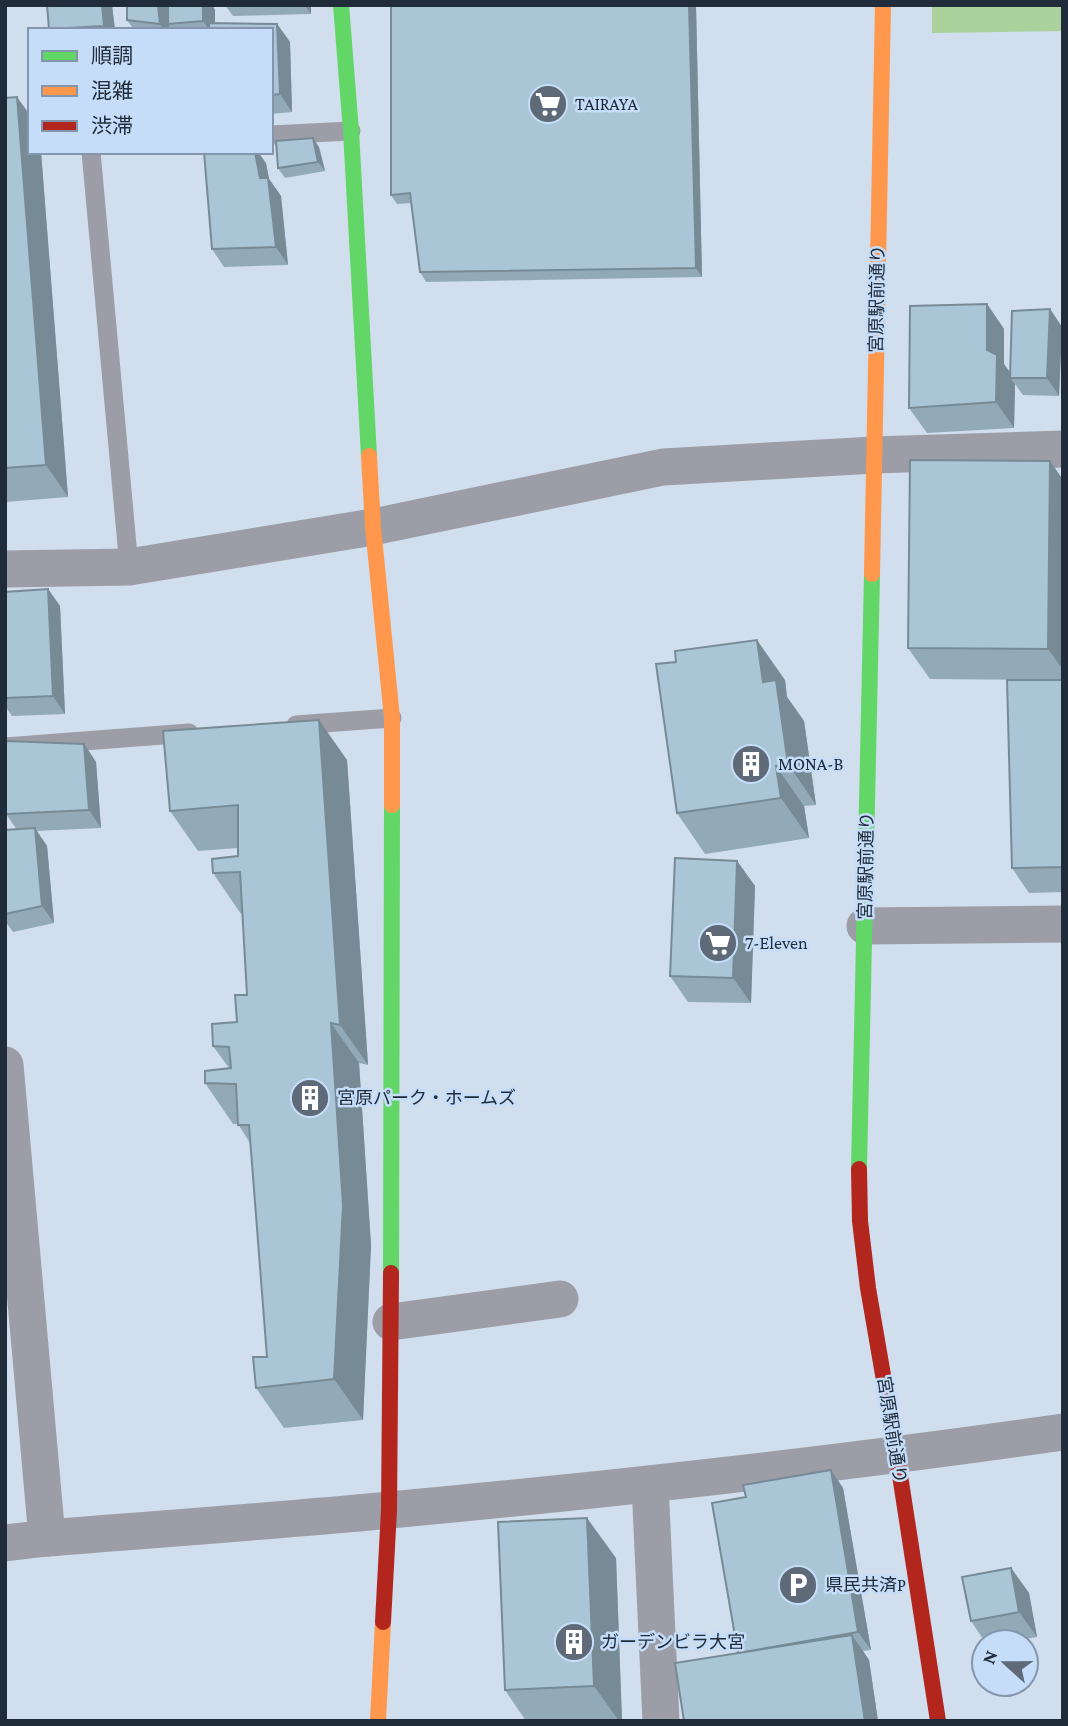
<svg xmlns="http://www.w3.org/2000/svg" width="1068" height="1726" font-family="'Crimson Pro','Noto Sans JP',serif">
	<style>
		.green { fill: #abd29c }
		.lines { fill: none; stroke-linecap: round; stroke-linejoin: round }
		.lane { stroke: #9c9da6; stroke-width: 19 }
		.street { stroke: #9c9da6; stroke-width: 37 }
		.fast { stroke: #63d668; stroke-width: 16 }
		.slow { stroke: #ff974d; stroke-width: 16 }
		.jam { stroke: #b3261e; stroke-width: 16 }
		.wall { fill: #92aab8 }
		.shaded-wall { fill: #778b96 }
		.building { fill: #aac6d6; stroke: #778b96; stroke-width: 2 }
		.labels { text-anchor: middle; stroke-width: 5; stroke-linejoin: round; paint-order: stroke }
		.poi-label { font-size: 18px; fill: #212c3a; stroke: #c5ddf9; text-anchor: start }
		.street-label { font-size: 18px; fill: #212c3a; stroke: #c5ddf9 }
	</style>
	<rect width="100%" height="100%" fill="#d1deed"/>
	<path class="green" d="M932,5h131v26l-131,2z"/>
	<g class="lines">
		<g class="lane">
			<path d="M271,135l80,-4"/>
			<path d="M91,152l38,415"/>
			<path d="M296,725l96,-7"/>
			<path d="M5,747l184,-14"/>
		</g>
		<g class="street">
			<path d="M5,569l124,-2 244,-40 290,-60 211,-12 189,-6"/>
			<path d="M865,926l198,-2"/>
			<path d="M5,1065l42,473"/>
			<path d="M391,1322l169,-23"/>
			<path d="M650,1484l11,237"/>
			<path d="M5,1543l42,-5c114,-9 228,-17 343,-28 225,-21 449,-46 673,-78"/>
		</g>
		<g class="fast">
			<path d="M341,5l10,126 18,325"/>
			<path d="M859,1169l13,-595"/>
			<path d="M391,1273l1,-468"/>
		</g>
		<g class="slow">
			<path d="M369,456l4,71 19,191v87"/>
			<path d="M872,574l11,-569"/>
			<path d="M378,1721l5,-99"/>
		</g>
		<g class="jam">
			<path d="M859,1169l1,52 8,67 29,168 41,265"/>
			<path d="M383,1622l6,-112 2,-237"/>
		</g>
	</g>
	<g class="wall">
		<path d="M47,5h65l3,25h-66z"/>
		<path d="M127,5h85l3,5v13l62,1 13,18 2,70 -21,2v-84h-137l-7,-10z"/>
		<path d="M225,5h86v9l-78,2z"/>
		<path d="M696,5l6,272 -276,5 -6,-10 -9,-69 -14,1 -6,-9z"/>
		<path d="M5,98l25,54h11l27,345 -63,5z"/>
		<path d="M319,147l6,24 -40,7 -7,-10z"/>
		<path d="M266,163l3,16 12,17 7,69 -64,2 -12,-18z"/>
		<path d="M987,304l17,25v35l6,9 40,-64 12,18 -3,69 -36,-1 -8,-11 -1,44 -87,5 -18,-25z"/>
		<path d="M1050,461l13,19v412l-34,1 -17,-25 24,-188 -106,-1 -22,-31z"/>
		<path d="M48,589l12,17 5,108 -53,2 -7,-10v-114z"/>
		<path d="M785,680l2,17 17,24 12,84 -12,1 5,32 -104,16 -28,-41z"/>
		<path d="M84,744l12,18 5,66 -65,3 11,15 7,77 -41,9 -8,-11v-91h12l-11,-16z"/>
		<path d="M347,760l21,305 -9,-2 12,182 -8,175 -79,8 -28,-40 11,-31 -17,-214 -12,-19h-5l-28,-41 24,-15 -16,-22 24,-24 10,-27 -5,-82 -1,1 -28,-41 25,-17v-8l-40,3 -28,-40z"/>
		<path d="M737,861l18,25 -4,117 -63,-1 -18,-26z"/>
		<path d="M831,1470l12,18 28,162 -8,1 6,9 9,61h-194l54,-68 8,-156z"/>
		<path d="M616,1558l6,163h-96l-21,-31z"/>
		<path d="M1011,1568l18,25 8,44 -28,5h-24l-14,-21z"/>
	</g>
	<g class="shaded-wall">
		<path d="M102,5h10l3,25h-9l-2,-4z"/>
		<path d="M158,5h10v19l3,6h-7l-4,-6z"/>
		<path d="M203,5h9l3,5v20h-6l-6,-9z"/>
		<path d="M305,5h6v9z"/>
		<path d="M689,5h7l6,272 -6,-9z"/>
		<path d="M277,24l13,18 2,70 -12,-18z"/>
		<path d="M17,97l13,18v37h11l27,345 -22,-32z"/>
		<path d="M313,138l6,9 6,24 -7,-9z"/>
		<path d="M255,152h3l8,11 3,16 12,17 7,69 -12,-18z"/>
		<path d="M987,304l17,25v35l10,14h-4l5,6 -1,44 -18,-26 -9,-52z"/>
		<path d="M1050,309l12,18 -3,69 -12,-18z"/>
		<path d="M1050,461l13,19v190l-15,-21z"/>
		<path d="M48,589l12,17 5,108 -12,-18z"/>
		<path d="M757,640l28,40 2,17 17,24 12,84 -28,-41 -25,-82z"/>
		<path d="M319,720l28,40 21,305 -28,-40z"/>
		<path d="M84,744l12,18 5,66 -12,-18z"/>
		<path d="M776,766l28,40 5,32 -28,-40z"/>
		<path d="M35,828l12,18 7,77 -12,-17z"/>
		<path d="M737,861l18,25 -4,117 -18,-25z"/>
		<path d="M331,1023l28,40 12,182 -8,175 -29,-41z"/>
		<path d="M831,1470l12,18 28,162 -13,-18z"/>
		<path d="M587,1518l29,40 6,163h-3l-25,-35z"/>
		<path d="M1011,1568l18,25 8,44 -18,-25z"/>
		<path d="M852,1635l17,25 9,61h-13z"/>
	</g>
	<g class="building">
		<path d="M47,5h55l2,21 -55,3z"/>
		<path d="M127,5h31l2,19 -33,-4z"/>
		<path d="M168,5h35v16l-35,3z"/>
		<path d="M391,5h298l7,263 -276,4 -10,-79 -19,2z"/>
		<path d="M209,23l68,1 3,70 -9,1v-65h-62z"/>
		<path d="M17,97l29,368 -41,3v-370z"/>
		<path d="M313,138l5,24 -40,6 -2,-27z"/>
		<path d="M204,152h51l5,26h8l8,69 -64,2z"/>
		<path d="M987,304v46l10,5 -1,47 -87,6 1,-102z"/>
		<path d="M1050,309l-3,69h-37l2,-67z"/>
		<path d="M910,460l140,1 -2,188 -140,-1z"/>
		<path d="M48,589l5,107 -48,2v-106z"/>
		<path d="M757,640l6,42 13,-2 12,84 -12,2 5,32 -104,15 -21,-149 20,-2 -1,-11z"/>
		<path d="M1007,680h56v187l-51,1z"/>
		<path d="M319,720l21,305 -9,-2 12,182 -9,174 -78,9 -3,-31h14l-18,-232h-11l-2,-41 -31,-1v-12l26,-3 -2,-21 -16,-1 -1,-22 25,-2 -2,-27h12l-7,-123 -27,1 -1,-14 26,-3v-51l-68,6 -7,-80z"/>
		<path d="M5,741l79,3 5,66 -83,4z"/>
		<path d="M35,828l7,78 -37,8v-84z"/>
		<path d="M675,858l62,3 -4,117 -63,-2z"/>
		<path d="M831,1470l27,162 -120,21 -26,-150 34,-6 -3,-12z"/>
		<path d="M587,1518l7,168 -89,4 -7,-168z"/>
		<path d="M1011,1568l8,44 -48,9 -9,-44z"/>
		<path d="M852,1635l13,86h-181l-9,-58z"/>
	</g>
	<defs>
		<g id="supermarket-disc" transform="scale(2.0125)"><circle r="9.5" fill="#5f6a79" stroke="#c5ddf9"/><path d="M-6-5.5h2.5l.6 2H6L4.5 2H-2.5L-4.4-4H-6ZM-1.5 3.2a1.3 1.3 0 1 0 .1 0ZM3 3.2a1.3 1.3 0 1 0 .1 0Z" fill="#fff"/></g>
		<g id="building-disc" transform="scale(2.0125)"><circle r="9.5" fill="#5f6a79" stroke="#c5ddf9"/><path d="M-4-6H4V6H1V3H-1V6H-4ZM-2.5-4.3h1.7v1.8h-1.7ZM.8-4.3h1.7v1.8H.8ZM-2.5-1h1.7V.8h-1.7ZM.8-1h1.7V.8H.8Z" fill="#fff"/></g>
		<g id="parking-disc" transform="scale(2.0125)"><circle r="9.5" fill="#5f6a79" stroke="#c5ddf9"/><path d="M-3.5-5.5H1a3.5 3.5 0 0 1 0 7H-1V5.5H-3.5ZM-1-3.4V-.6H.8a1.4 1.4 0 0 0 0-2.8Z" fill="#fff"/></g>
	</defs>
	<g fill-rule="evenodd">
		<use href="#supermarket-disc" x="548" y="104"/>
		<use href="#building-disc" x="751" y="764"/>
		<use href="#supermarket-disc" x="718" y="943"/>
		<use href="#building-disc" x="310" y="1098"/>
		<use href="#parking-disc" x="798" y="1585"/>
		<use href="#building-disc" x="574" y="1642"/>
	</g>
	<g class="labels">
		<g class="poi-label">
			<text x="575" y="110">TAIRAYA</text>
			<text x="778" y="770">MONA-B</text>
			<text x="745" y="949">7-Eleven</text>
			<text x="337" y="1104">宮原パーク・ホームズ</text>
			<text x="825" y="1591">県民共済P</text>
			<text x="601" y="1648">ガーデンビラ大宮</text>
		</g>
		<g class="street-label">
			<text transform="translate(877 299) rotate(-89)" y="6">宮原駅前通り</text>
			<text transform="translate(866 866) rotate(-89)" y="6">宮原駅前通り</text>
			<text transform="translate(892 1430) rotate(81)" y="6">宮原駅前通り</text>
		</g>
	</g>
	<rect width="1068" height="1726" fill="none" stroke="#212c3a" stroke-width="14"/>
	<rect x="28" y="28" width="245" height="126" fill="#c5ddf9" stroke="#8396ad" stroke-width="2"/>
	<rect x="42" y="51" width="35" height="10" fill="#63d668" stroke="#8396ad" stroke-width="2"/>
	<text x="91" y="63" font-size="21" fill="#212c3a">順調</text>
	<rect x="42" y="86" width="35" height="10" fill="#ff974d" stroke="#8396ad" stroke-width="2"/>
	<text x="91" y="98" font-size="21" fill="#212c3a">混雑</text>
	<rect x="42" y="121" width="35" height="10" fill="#b3261e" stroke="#8396ad" stroke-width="2"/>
	<text x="91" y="133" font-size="21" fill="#212c3a">渋滞</text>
	<g transform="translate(1005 1663) rotate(291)"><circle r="33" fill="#c5ddf9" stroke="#8396ad" stroke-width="2"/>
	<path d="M0-5L12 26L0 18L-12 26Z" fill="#5f6a79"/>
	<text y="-10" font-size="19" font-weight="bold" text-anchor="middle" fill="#212c3a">N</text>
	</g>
</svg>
